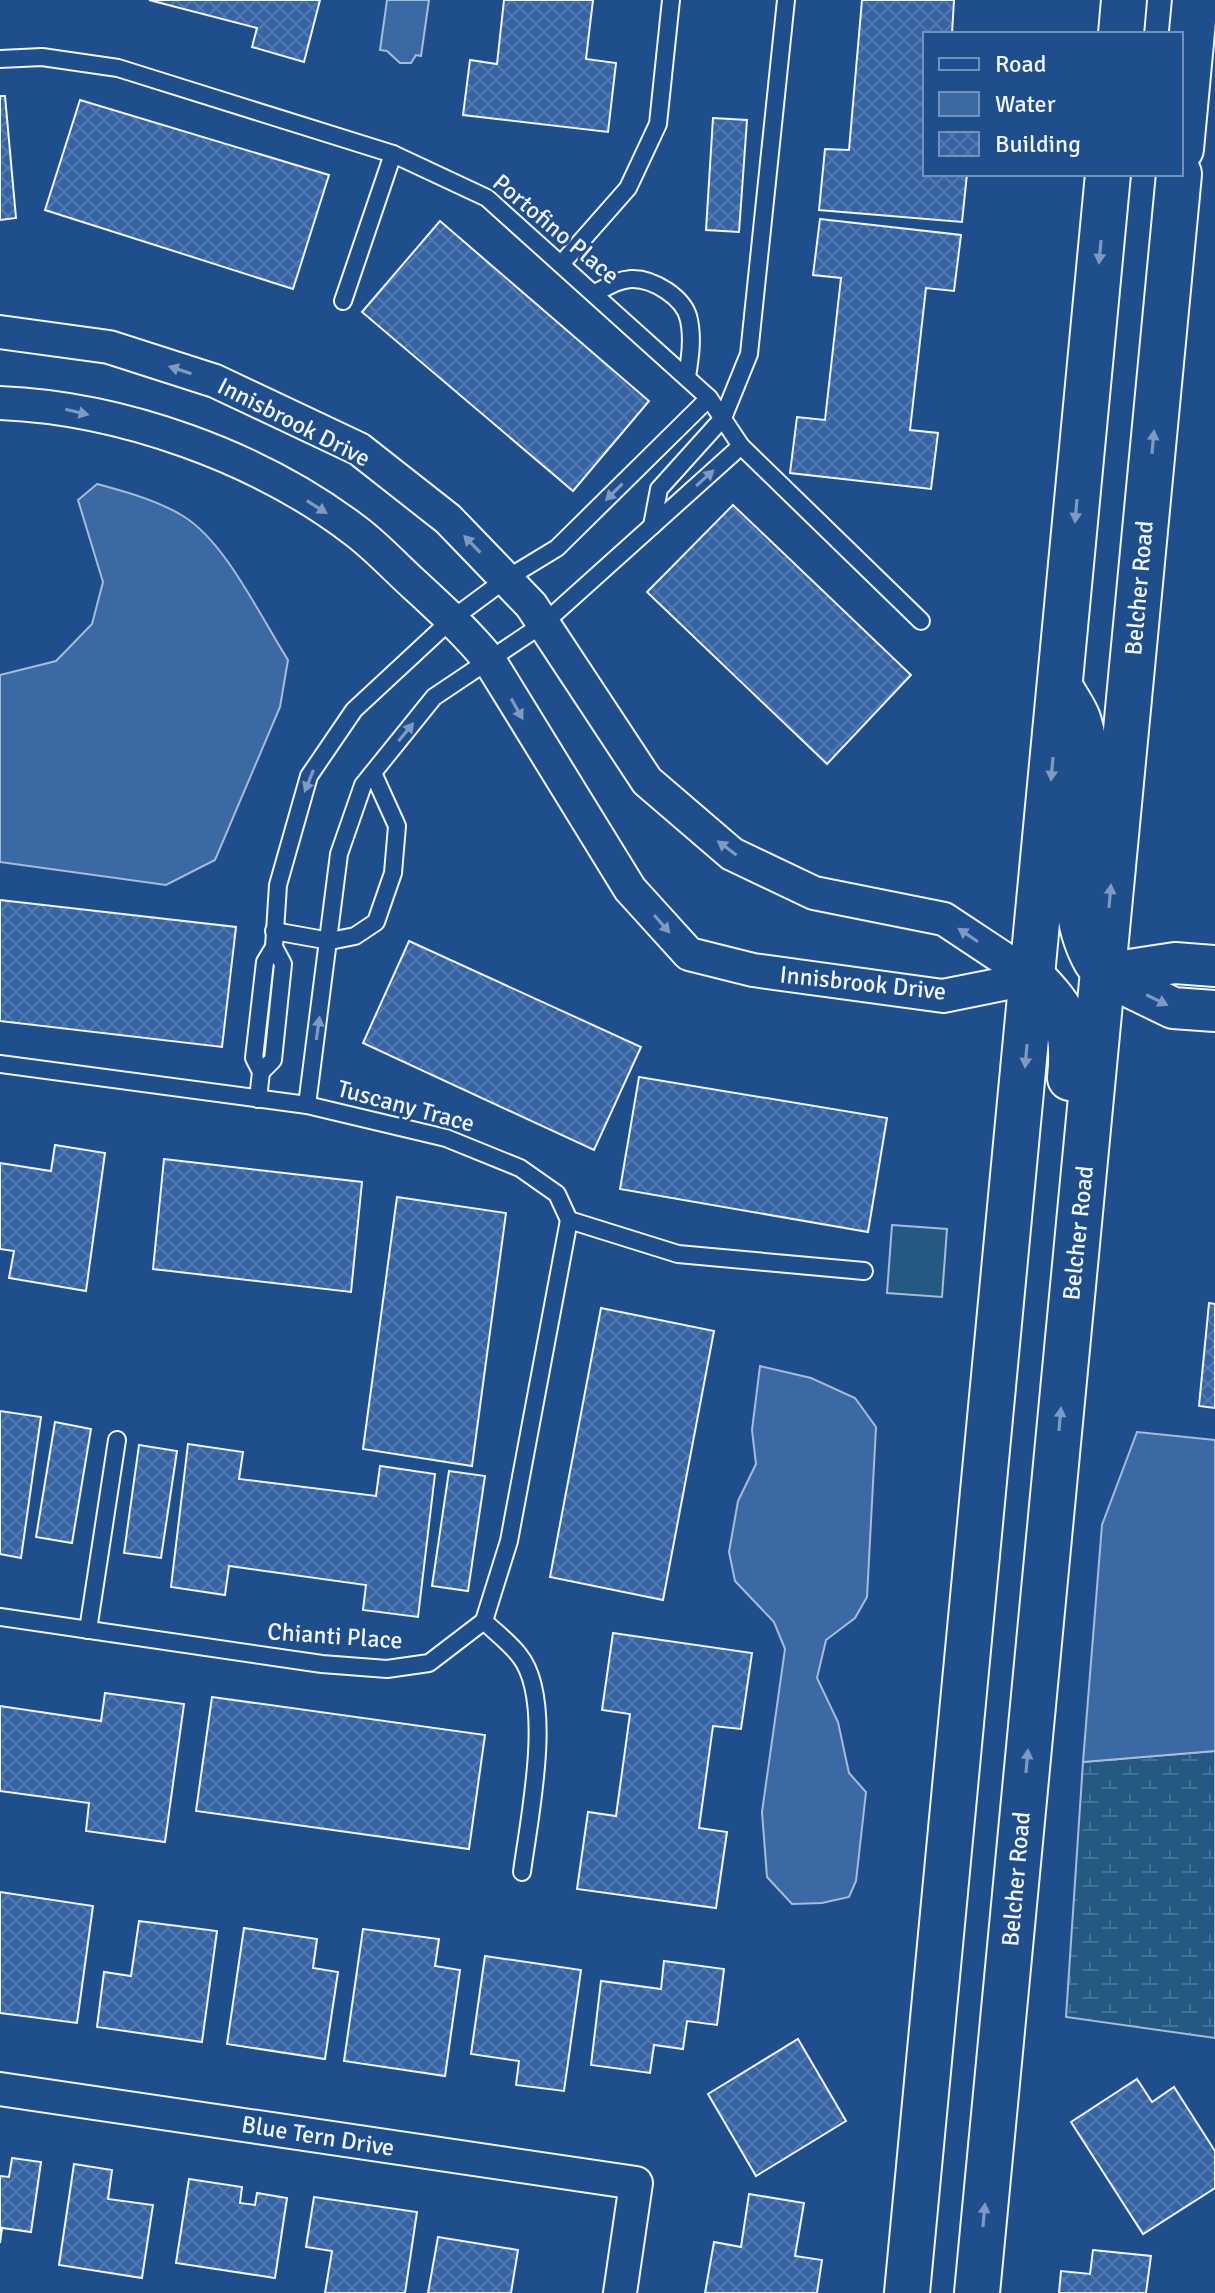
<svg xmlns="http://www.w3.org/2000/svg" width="1215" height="2293" font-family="Signika,sans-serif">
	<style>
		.wetland { fill: url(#wetland-marsh); stroke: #a8bbd7; stroke-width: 2 }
		.green { fill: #245a82; stroke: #a8bbd7; stroke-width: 2 }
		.water { fill: #3b69a3; stroke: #a8bbd7; stroke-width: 2 }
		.building { fill: url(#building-cross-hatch); stroke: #f2f6ff; stroke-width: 2 }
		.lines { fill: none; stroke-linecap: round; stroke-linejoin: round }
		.service-casing { stroke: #f2f6ff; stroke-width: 20 }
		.minor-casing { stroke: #f2f6ff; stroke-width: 36 }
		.tertiary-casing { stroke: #f2f6ff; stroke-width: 44 }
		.secondary-casing { stroke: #f2f6ff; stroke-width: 48 }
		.service { stroke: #1f4e8c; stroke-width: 16 }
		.minor { stroke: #1f4e8c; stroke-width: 32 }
		.tertiary { stroke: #1f4e8c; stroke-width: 40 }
		.secondary { stroke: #1f4e8c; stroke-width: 44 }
		.oneway { fill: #7e9ac0 }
		.labels { text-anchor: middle; stroke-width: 6; stroke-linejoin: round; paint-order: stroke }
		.street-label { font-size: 24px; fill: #f2f6ff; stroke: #1f4e8c }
	</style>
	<defs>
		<pattern id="wetland-marsh" width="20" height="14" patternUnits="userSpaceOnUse" patternTransform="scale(2)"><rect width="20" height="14" fill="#245a82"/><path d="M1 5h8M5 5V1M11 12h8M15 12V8" fill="none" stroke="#447295"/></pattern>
		<pattern id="building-cross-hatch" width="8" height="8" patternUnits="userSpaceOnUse" patternTransform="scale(2)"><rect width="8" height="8" fill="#3563a3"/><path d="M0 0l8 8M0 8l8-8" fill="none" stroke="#537ab1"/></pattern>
	</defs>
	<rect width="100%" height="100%" fill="#1f4e8c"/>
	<path class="wetland" d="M1215,1751v287l-149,-21 17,-255z"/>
	<path class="green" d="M892,1225l55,4 -5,68 -55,-4z"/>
	<g class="water">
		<path d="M387,0h42l-8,56 -5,-1 -5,8h-11l-13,-12 -7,-1z"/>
		<path d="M97,484c29,8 60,16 86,32 43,26 78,102 105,144l-8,47 -65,153 -49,25 -166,-23v-187l56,-14 36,-37 11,-42 -25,-82z"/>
		<path d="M760,1366l51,12 44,20 21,29 -9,170 -12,21 -29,22 -9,38 21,44 11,51 17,19 -10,89 -7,16 -27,6 -30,1 -25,-27 -5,-65 23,-163 -11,-27 -39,-41 -6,-29 9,-51 18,-37 -4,-34z"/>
		<path d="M1137,1432l78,8v311l-132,11 19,-237z"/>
	</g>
	<g class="building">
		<path d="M149,0h171l-16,62 -52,-15 5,-19z"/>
		<path d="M504,0h89l-7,59 30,4 -8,69 -145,-17 7,-55 27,4z"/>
		<path d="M862,0h92l-2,34h-27v140h42l-5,48 -143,-12 6,-61 24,1z"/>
		<path d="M0,96h5l11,122 -16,2z"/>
		<path d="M80,100l249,75 -36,114 -248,-79z"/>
		<path d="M713,118l34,2 -8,112 -33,-2z"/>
		<path d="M820,219l141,16 -7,56 -28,-3 -16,142 28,3 -7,56 -141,-16 7,-56 28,3 16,-142 -28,-3z"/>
		<path d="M440,221l209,180 -76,90 -211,-179z"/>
		<path d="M733,505l178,170 -84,89 -180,-172z"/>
		<path d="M0,900l236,27 -14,120 -222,-26z"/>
		<path d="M409,941l232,106 -47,103 -231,-107z"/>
		<path d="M639,1077l248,41 -19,114 -248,-43z"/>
		<path d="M55,1145l50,8 -19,138 -77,-13 5,-27 -14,-2v-86l51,8z"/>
		<path d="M164,1159l198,23 -11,110 -198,-23z"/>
		<path d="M397,1197l109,16 -34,253 -109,-17z"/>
		<path d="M1209,1303l6,1v104l-16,-2z"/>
		<path d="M601,1308l113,23 -51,269 -113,-23z"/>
		<path d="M0,1411l41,6 -20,141 -21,-4z"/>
		<path d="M55,1422l36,7 -19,114 -36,-6z"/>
		<path d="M188,1444l55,8 -4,27 137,17 4,-30 55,8 -17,143 -55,-7 3,-25 -137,-19 -4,29 -54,-8z"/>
		<path d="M139,1445l38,6 -16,107 -37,-5z"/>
		<path d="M449,1471l36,5 -17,115 -36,-5z"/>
		<path d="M613,1633l139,20 -11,76 -28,-3 -14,102 28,4 -11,76 -139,-19 11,-77 28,4 14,-102 -28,-4z"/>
		<path d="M105,1693l79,11 -19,138 -79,-11 3,-28 -89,-12v-85l101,15z"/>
		<path d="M212,1697l273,38 -16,114 -273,-38z"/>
		<path d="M0,1892l93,14 -16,117 -77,-10z"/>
		<path d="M139,1921l78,10 -15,111 -105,-15 7,-55 27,4z"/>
		<path d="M244,1928l73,11 -4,29 25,4 -13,87 -98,-15z"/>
		<path d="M363,1929l76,10 -4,27 25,4 -15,106 -101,-15z"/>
		<path d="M485,1956l96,14 -17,121 -48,-6 3,-24 -48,-7z"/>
		<path d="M664,1961l60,8 -7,56 -30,-4 -4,28 -29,-4 -4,28 -59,-8 10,-84 60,8z"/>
		<path d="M798,2039l48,82 -90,55 -48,-82z"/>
		<path d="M1137,2079l15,23 22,-15 41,64v37l-72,46 -72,-112z"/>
		<path d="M12,2158l29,4 -10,70 -29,-4 -2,15v-67l9,1z"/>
		<path d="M74,2164l38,6 -4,29 45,6 -11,73 -83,-13z"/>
		<path d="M189,2179l53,8 -2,16 15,2 2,-12 30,5 -12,80 -99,-15z"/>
		<path d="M749,2194l55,9 -9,53 27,4 -5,33h-112l9,-51 27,5z"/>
		<path d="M314,2197l103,15 -12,81h-80l7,-42 -26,-4z"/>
		<path d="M438,2237l80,13 -7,43h-83z"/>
		<path d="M1093,2250l58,6 -5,37h-87l2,-22 29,3z"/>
	</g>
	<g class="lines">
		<g class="service-casing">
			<g id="service">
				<path d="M0,59l42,-2 76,11 275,86 94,44 222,200 32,48 180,175"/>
				<path d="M562,263l66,-75 30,-64 13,-124"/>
				<path d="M595,293c12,-6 22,-13 36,-14 22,-1 54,19 58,41 4,19 1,38 -2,57"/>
				<path d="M343,301l50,-147"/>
				<path d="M652,526l7,-37 64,-71 26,-64 37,-354"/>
				<path d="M274,931l56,10 25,-5 21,-14 17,-49 4,-47 -24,-53"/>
				<path d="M0,1064l307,41 139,33 74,30 37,26 12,26 109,34 186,17"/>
				<path d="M261,1072l12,-12 10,-96 -9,-17"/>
				<path d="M258,1099l3,-27 -7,-14 11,-96 9,-15 4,-62 31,-109 45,-66 98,-91 54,-40 51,-31 152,-150"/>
				<path d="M307,1105l32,-251 24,-69 71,-88 109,-73 198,-178"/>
				<path d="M0,1617l322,47 65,5 42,-6 55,-42 25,-80 60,-321"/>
				<path d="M484,1621c11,11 25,21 35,34 36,44 10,163 3,217"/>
				<path d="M88,1630l29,-190"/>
			</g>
		</g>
		<g class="minor-casing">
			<g id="minor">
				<path d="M0,332l109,15 106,34 144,68 89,70 83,86 116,176 85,73 82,39 130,26 89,59"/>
				<path d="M0,403c122,5 260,54 357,129 21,16 40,37 59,54 26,24 51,47 73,74l141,229 59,65 64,16 190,26 90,-18"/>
				<path d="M0,2089l636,94 -16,110"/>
			</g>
		</g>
		<g class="tertiary-casing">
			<g id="tertiary">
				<path d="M1103,974l70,34 42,3"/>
				<path d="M1103,974l72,-11 40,3"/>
			</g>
		</g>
		<g class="secondary-casing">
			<g id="secondary">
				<path d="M1121,34l3,-34"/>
				<path d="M1181,149l14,-149"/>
				<path d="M1064,694c5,9 12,18 15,28 24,78 -26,164 17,239"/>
				<path d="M1033,978c34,35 42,51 37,100"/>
				<path d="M907,2293l201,-2119"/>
				<path d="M977,2293l202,-2119"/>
			</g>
		</g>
		<use href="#service" class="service"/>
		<use href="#minor" class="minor"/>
		<use href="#tertiary" class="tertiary"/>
		<use href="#secondary" class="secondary"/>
	</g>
	<defs><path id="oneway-solid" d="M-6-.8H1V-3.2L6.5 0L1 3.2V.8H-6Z" transform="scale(2)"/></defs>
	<g class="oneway">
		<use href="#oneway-solid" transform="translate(1100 252) rotate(95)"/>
		<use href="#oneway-solid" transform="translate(180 370) rotate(-162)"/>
		<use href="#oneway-solid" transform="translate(77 412) rotate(13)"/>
		<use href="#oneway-solid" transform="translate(1153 442) rotate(-85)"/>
		<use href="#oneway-solid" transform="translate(705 478) rotate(-42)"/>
		<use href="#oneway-solid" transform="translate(614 492) rotate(135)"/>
		<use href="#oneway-solid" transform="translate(317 507) rotate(32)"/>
		<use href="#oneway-solid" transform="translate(1076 511) rotate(95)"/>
		<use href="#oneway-solid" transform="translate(472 544) rotate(-134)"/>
		<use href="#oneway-solid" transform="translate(517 709) rotate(61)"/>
		<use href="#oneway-solid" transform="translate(406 732) rotate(-51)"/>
		<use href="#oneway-solid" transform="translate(1052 769) rotate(95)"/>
		<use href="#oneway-solid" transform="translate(309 781) rotate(112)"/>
		<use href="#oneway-solid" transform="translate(727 848) rotate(-143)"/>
		<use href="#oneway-solid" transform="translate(1110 896) rotate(-85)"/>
		<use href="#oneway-solid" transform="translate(662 924) rotate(49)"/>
		<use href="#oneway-solid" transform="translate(968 935) rotate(-146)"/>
		<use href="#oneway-solid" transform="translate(1157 1000) rotate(26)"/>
		<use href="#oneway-solid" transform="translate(318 1028) rotate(-82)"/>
		<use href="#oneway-solid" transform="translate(1026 1056) rotate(95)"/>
		<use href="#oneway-solid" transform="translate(1060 1419) rotate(-85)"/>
		<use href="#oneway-solid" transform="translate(1027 1761) rotate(-85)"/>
		<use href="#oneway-solid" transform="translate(984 2215) rotate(-85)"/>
	</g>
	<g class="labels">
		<g class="street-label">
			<text transform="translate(556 229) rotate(40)" y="8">Portofino Place</text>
			<text transform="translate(294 422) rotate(27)" y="8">Innisbrook Drive</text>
			<text transform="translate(1139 588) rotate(-85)" y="8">Belcher Road</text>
			<text transform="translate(863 983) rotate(6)" y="8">Innisbrook Drive</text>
			<text transform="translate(406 1106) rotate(15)" y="8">Tuscany Trace</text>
			<text transform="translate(1078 1233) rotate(-84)" y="8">Belcher Road</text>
			<text transform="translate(335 1636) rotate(4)" y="8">Chianti Place</text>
			<text transform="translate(1016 1879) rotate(-85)" y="8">Belcher Road</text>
			<text transform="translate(318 2136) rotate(9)" y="8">Blue Tern Drive</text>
		</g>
	</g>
	<rect x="923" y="32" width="260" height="144" fill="#1f4e8c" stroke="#7391ba" stroke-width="2"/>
	<rect x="939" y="58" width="40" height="12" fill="#1f4e8c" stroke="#7391ba" stroke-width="2"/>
	<text x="995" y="72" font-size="24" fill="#f2f6ff">Road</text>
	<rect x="939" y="92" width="40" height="24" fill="#3b69a3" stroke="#7391ba" stroke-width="2"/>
	<text x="995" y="112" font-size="24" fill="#f2f6ff">Water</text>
	<rect x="939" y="132" width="40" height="24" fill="url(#building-cross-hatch)" stroke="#7391ba" stroke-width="2"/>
	<text x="995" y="152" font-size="24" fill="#f2f6ff">Building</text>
</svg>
